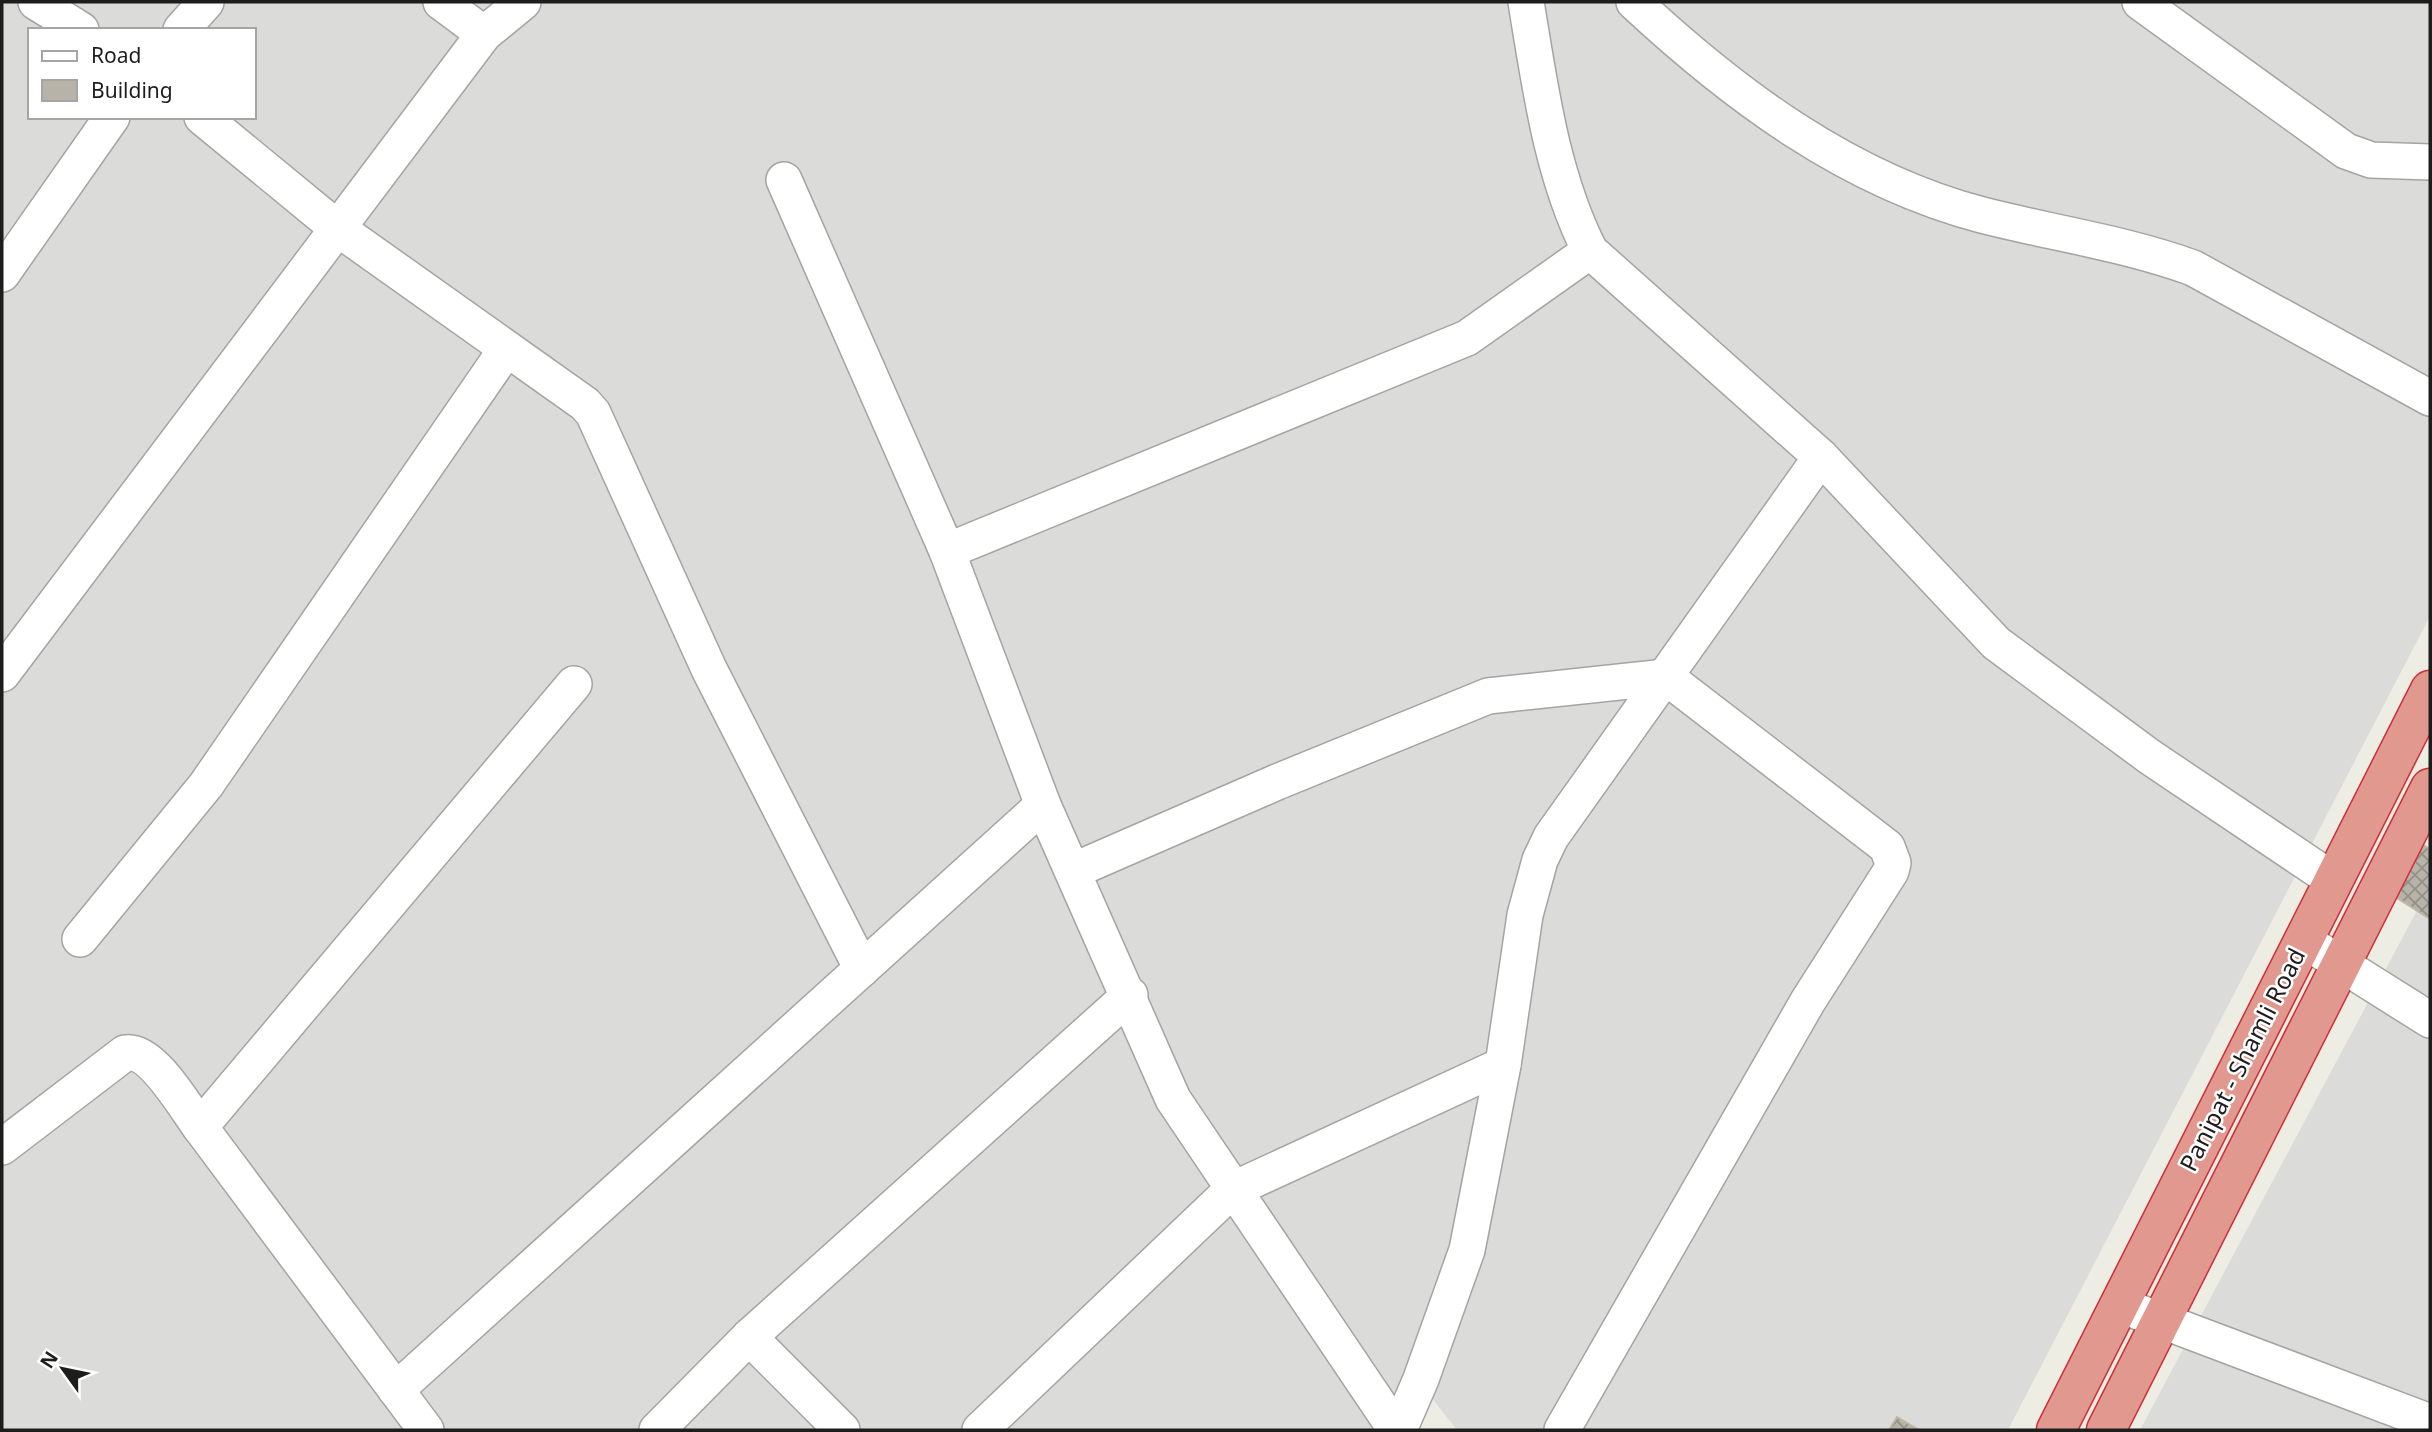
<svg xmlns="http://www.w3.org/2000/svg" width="2432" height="1432" font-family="'Noto Sans',sans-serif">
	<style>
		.residential { fill: #dbdbda; fill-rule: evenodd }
		.building { fill: url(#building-cross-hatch); stroke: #bfb8a7; stroke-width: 2 }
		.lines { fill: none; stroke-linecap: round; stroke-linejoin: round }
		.street-casing { stroke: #a4a4a4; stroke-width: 38 }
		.highway-casing { stroke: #cf2e37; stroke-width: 41 }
		.street { stroke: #fff; stroke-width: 35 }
		.highway { stroke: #e1988f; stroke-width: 38 }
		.labels { text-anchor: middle; stroke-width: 5; stroke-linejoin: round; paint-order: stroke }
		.street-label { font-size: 24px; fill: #1d1d1d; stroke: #fff }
	</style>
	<defs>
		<pattern id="building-cross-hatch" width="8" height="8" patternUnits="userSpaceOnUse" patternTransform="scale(1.75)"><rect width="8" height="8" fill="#b7b3a9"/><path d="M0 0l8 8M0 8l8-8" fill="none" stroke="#949189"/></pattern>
	</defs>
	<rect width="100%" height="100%" fill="#eeede4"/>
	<g class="residential">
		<path d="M2,2h2428v614l-422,814h-551l-30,-38 -43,38h-1382zM30,30h224v87h-224z"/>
		<path d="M2430,886v544h-290z"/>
	</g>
	<g class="building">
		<path d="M2420,843l10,6v70l-41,-26z"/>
		<path d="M1897,1417l22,13h-30z"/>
	</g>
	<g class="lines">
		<g class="street-casing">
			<g id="street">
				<path d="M36,2l45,28"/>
				<path d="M441,2l43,32"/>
				<path d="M1526,2c14,84 25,172 64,249l231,206 175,186 154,114 183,123"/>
				<path d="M1634,2c100,93 214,178 348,213 70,18 142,28 211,53l237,130"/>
				<path d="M2140,2l206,149 25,9 59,2"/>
				<path d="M181,30l25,-28"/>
				<path d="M202,117l135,111 248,176 8,9 116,256 153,300"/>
				<path d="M784,180l163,371 96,254 130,294 223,331"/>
				<path d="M2,274l110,-157"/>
				<path d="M947,551l520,-213 123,-87"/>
				<path d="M2,674l482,-640 39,-32"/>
				<path d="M1075,870l202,-88 211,-86 178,-19 221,170 6,16 -2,8 -83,130 -246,429"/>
				<path d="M80,939l126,-154 299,-434"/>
				<path d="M2303,940l127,80"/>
				<path d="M2,1147l123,-94c27,-5 60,54 75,74"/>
				<path d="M2120,1305l310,117"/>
				<path d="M749,1337l93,93"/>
				<path d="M396,1390l647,-585"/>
				<path d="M426,1430l-226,-303 374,-443"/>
				<path d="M657,1430l92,-93 381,-342"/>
				<path d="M980,1430l252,-240 271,-125"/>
				<path d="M1399,1430l22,-51 46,-129 36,-185 22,-150 15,-55 11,-23 270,-380"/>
			</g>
		</g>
		<g class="highway-casing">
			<g id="highway">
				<path d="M2056,1430l374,-740"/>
				<path d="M2106,1430l324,-642"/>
			</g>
		</g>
		<use href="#street" class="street"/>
		<use href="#highway" class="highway"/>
	</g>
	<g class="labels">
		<g class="street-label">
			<text transform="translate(2243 1060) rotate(-63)" y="8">Panipat - Shamli Road</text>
		</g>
	</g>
	<rect width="2432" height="1432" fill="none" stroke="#1d1d1d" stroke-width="7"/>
	<rect x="28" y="28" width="228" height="91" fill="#ffffff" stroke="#a5a5a5" stroke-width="2"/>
	<rect x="42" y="51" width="35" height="10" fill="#ffffff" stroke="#a5a5a5" stroke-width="2"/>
	<text x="91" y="63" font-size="21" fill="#1d1d1d">Road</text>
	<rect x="42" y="80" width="35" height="21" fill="#b7b3a9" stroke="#a5a5a5" stroke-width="2"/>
	<text x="91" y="98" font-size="21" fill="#1d1d1d">Building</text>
	<g transform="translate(63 1369) rotate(303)" stroke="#ffffff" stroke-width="5" paint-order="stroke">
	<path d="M0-5L12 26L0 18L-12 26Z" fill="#1d1d1d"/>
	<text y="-10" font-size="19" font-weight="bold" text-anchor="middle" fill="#1d1d1d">N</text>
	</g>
</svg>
